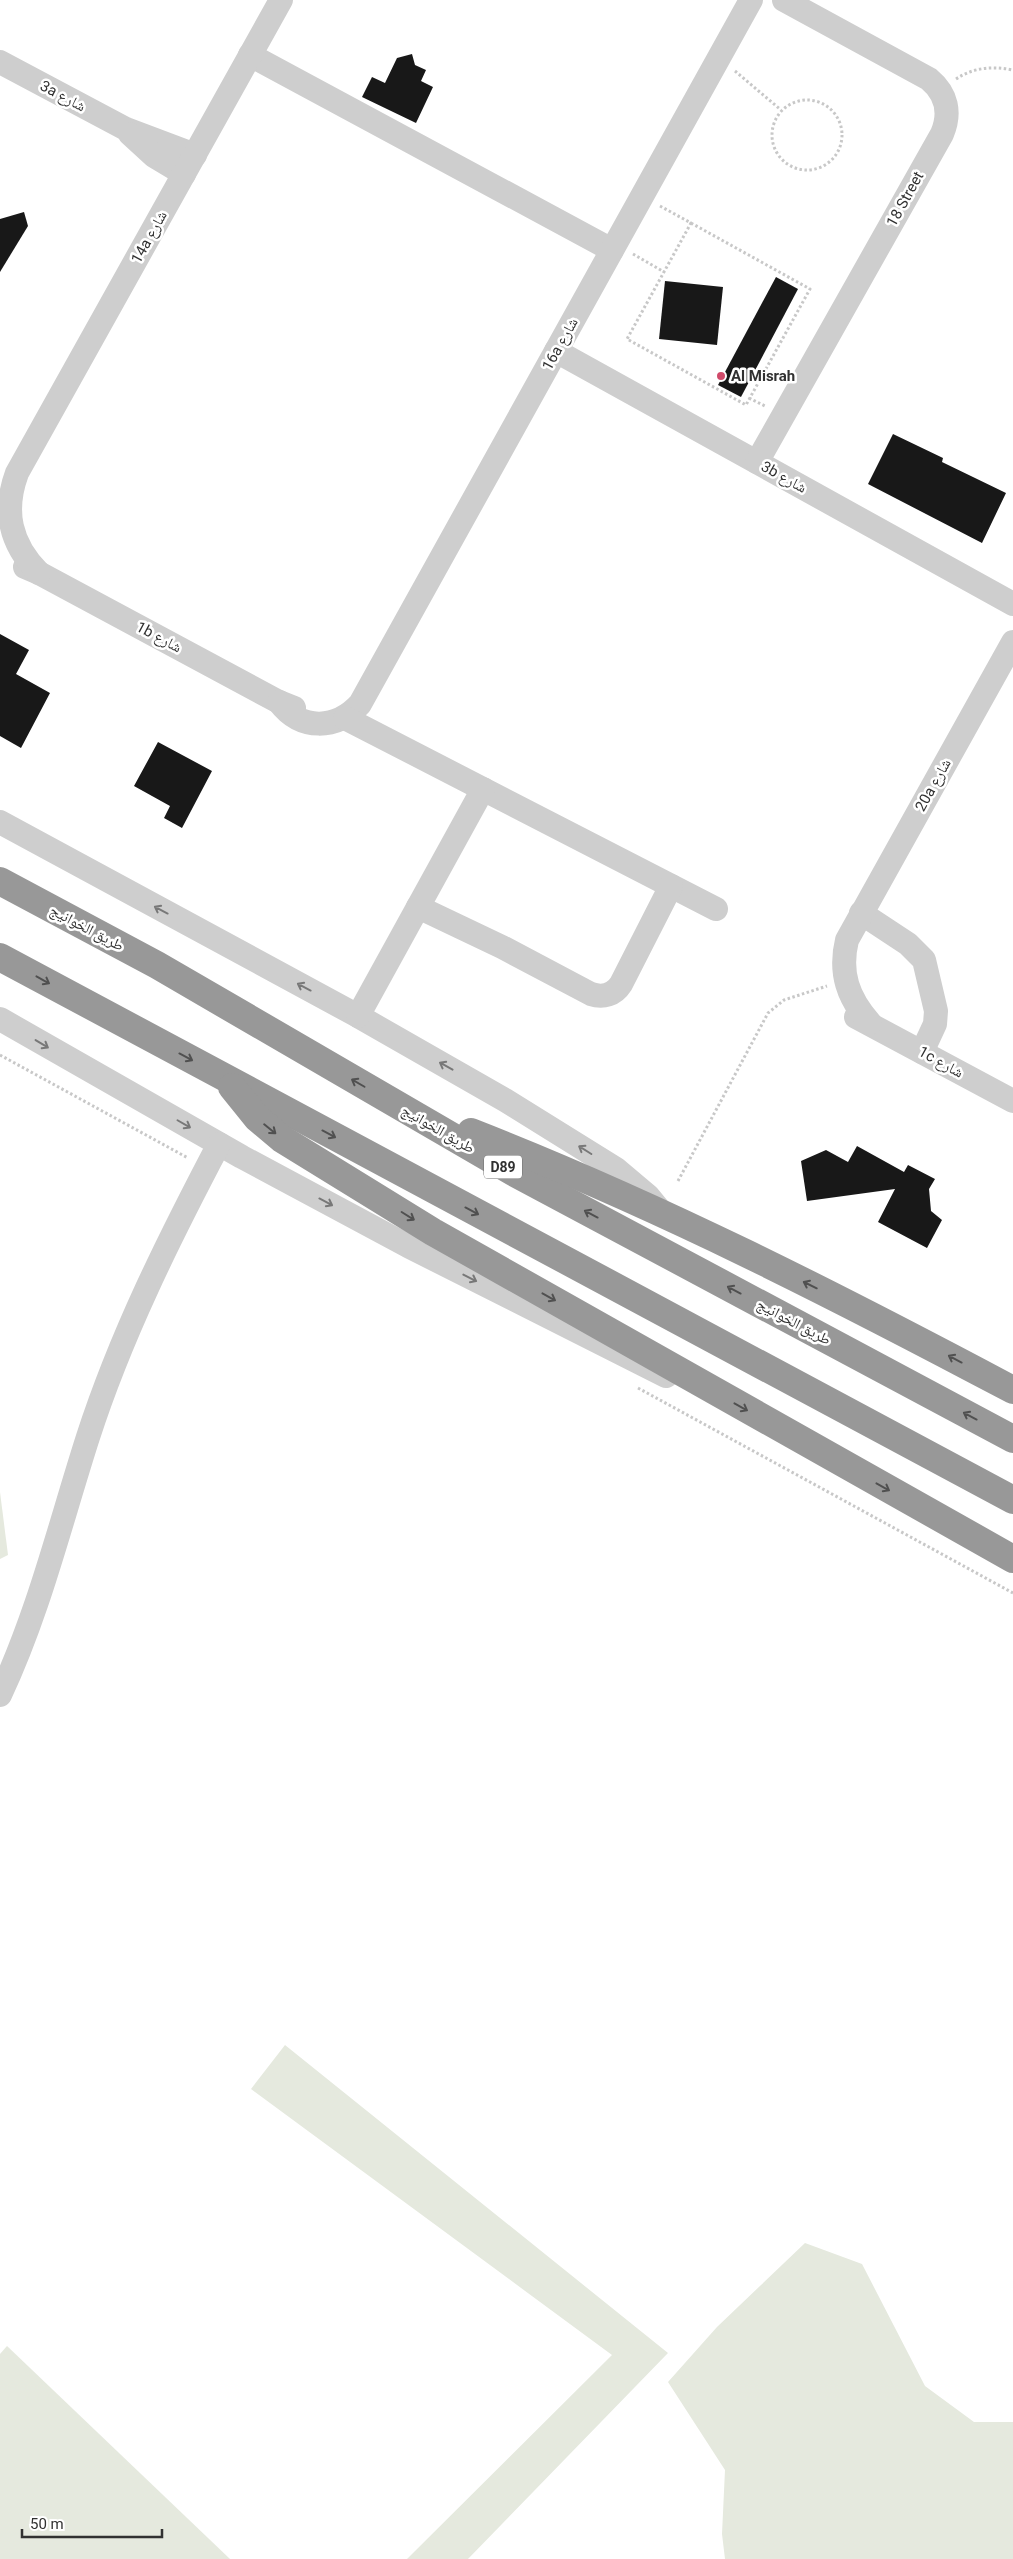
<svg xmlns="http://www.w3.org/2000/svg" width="1013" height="2559" font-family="Roboto,'Noto Naskh Arabic',sans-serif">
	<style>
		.green { fill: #e5e9de }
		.building { fill: #181818 }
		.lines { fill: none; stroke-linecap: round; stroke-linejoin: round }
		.path { stroke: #c8c8c8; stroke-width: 3; stroke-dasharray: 2.5 2.5; stroke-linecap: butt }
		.minor { stroke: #cecece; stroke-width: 24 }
		.highway { stroke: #989898; stroke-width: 28 }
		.oneway { stroke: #787878 }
		.oneway2 { stroke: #505050 }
		.poi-dot { fill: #d04a6a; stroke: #fff; stroke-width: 2 }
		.labels { text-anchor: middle; stroke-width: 5; stroke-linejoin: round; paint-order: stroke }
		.shield { fill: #fff; stroke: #6f6f6f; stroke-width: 1 }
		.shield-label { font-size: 14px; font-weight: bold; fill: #313131 }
		.street-label { font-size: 15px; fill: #313131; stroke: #fff }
		.poi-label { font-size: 15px; font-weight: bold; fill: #313131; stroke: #fff; text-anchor: start }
	</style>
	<rect width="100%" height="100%" fill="#fff"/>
	<g class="green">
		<path d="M0,1492l8,63 -8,4z"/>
		<path d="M285,2045l383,308 -200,206h-61l205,-204 -361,-266z"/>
		<path d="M805,2243l57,21 63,122 49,36h39v137h-288l-3,-25 3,-64 -57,-88 49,-55z"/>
		<path d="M7,2346l223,213h-230v-205z"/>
	</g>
	<g class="building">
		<path d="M412,54l3,11 11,5 -5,11 12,6 -17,36 -54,-26 10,-20 13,6 12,-25z"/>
		<path d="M24,212l4,14 -28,46v-53z"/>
		<path d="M776,277l22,12 -57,108 -23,-12z"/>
		<path d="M665,281l58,6 -6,58 -58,-6z"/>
		<path d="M893,434l50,24 -1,4 64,31 -24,50 -114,-59z"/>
		<path d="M0,634l29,16 -13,24 34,19 -29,55 -21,-12z"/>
		<path d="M158,742l54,29 -30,57 -18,-10 6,-12 -36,-20z"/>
		<path d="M857,1146l47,26 4,-7 27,14 -6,10 2,22 11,9 -15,28 -49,-26 17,-33 -88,12 -6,-40 25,-11 22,12z"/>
	</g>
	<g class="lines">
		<g class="path">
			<path d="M735,71l46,39"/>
			<path d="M956,79c18,-12 37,-13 57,-9"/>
			<circle cx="807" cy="135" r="35"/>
			<path d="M660,206l31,17"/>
			<path d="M691,223l119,66 -64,116 -119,-66z"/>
			<path d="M633,254l31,18"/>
			<path d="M749,398l16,8"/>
			<path d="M0,1055l188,103"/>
			<path d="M678,1181l90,-168 16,-13 43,-14"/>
			<path d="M638,1388l375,205"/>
		</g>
		<g class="minor">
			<path d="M250,55l362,195"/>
			<path d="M0,62l126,67 69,26"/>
			<path d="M130,134l24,22 30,18"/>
			<path d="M556,351l457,253"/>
			<path d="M757,462l185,-328c9,-21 5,-40 -13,-55l-145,-79"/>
			<path d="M25,567l14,6 240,129 15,6"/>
			<path d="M39,573c-29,-29 -36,-62 -22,-100l264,-473"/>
			<path d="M279,702c22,29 57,28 81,2l391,-704"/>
			<path d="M345,718l371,191"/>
			<path d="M0,822l358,194 147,84 111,69 32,27 14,17"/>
			<path d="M418,907l84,40 89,47c12,4 23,1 30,-10l50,-98"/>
			<path d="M861,913l47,31 16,16 12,51 -1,13 -13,28"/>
			<path d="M358,1016l125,-227"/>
			<path d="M856,1017l157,84"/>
			<path d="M0,1019l242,138 166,89 258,130"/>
			<path d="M870,1023c-22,-25 -31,-50 -23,-83l166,-298"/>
			<path d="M0,1695c39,-83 60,-171 88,-258 33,-102 81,-198 131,-293"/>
		</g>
		<g class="highway">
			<path d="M0,881l157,84 356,207 500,267"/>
			<path d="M0,957l1013,543"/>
			<path d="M232,1087l25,31 25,21 151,93 580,327"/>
			<path d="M471,1132c187,73 365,164 542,258"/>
		</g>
	</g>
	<defs><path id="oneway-shaft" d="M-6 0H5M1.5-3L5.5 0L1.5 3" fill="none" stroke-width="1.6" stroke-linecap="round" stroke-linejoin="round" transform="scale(1.25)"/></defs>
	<g class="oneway">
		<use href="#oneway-shaft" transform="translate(161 910) rotate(-152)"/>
		<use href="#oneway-shaft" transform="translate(304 987) rotate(-152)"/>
		<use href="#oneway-shaft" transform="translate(42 1044) rotate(31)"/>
		<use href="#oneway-shaft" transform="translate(446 1066) rotate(-151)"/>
		<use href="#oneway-shaft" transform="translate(184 1124) rotate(30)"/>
		<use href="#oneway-shaft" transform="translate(585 1150) rotate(-148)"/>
		<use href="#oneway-shaft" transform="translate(326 1202) rotate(28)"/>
		<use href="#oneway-shaft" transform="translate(470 1278) rotate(27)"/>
	</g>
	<g class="oneway2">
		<use href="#oneway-shaft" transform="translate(43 980) rotate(29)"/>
		<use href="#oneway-shaft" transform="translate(186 1057) rotate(28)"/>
		<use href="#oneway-shaft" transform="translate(358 1083) rotate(-150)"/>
		<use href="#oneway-shaft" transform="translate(270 1129) rotate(39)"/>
		<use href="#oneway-shaft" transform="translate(329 1134) rotate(28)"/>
		<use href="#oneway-shaft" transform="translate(472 1211) rotate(28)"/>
		<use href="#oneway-shaft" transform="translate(591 1214) rotate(-152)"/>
		<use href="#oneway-shaft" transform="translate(408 1216) rotate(32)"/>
		<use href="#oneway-shaft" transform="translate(810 1285) rotate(-154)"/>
		<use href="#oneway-shaft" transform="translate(734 1290) rotate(-152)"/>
		<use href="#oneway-shaft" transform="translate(549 1297) rotate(29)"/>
		<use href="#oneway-shaft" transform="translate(955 1359) rotate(-152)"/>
		<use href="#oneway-shaft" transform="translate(741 1407) rotate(29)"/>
		<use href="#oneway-shaft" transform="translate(970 1416) rotate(-152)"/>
		<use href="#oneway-shaft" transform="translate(883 1487) rotate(29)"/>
	</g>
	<circle class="poi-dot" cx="721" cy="376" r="5"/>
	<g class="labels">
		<rect class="shield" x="484" y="1155.5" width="38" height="23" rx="4"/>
		<g class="shield-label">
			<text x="503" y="1172">D89</text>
		</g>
		<g class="street-label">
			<text transform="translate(63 96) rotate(28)" y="5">3a شارع</text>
			<text transform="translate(905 199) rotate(-61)" y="5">18 Street</text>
			<text transform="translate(149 237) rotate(-61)" y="5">14a شارع</text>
			<text transform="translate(560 344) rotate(-61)" y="5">16a شارع</text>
			<text transform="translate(784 477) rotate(29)" y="5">3b شارع</text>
			<text transform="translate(159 637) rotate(28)" y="5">1b شارع</text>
			<text transform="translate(933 785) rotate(-61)" y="5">20a شارع</text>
			<text transform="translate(87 928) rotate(28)" y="5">طريق الخوانيج</text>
			<text transform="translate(941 1062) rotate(29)" y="5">1c شارع</text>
			<text transform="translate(438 1129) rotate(30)" y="5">طريق الخوانيج</text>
			<text transform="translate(794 1322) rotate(28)" y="5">طريق الخوانيج</text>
		</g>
		<g class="poi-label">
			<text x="731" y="381">Al Misrah</text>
		</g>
	</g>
	<path d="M22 2529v8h140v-8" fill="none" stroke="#313131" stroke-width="2.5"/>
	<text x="30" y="2529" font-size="15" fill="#313131" stroke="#ffffff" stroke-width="4" paint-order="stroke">50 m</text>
</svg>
